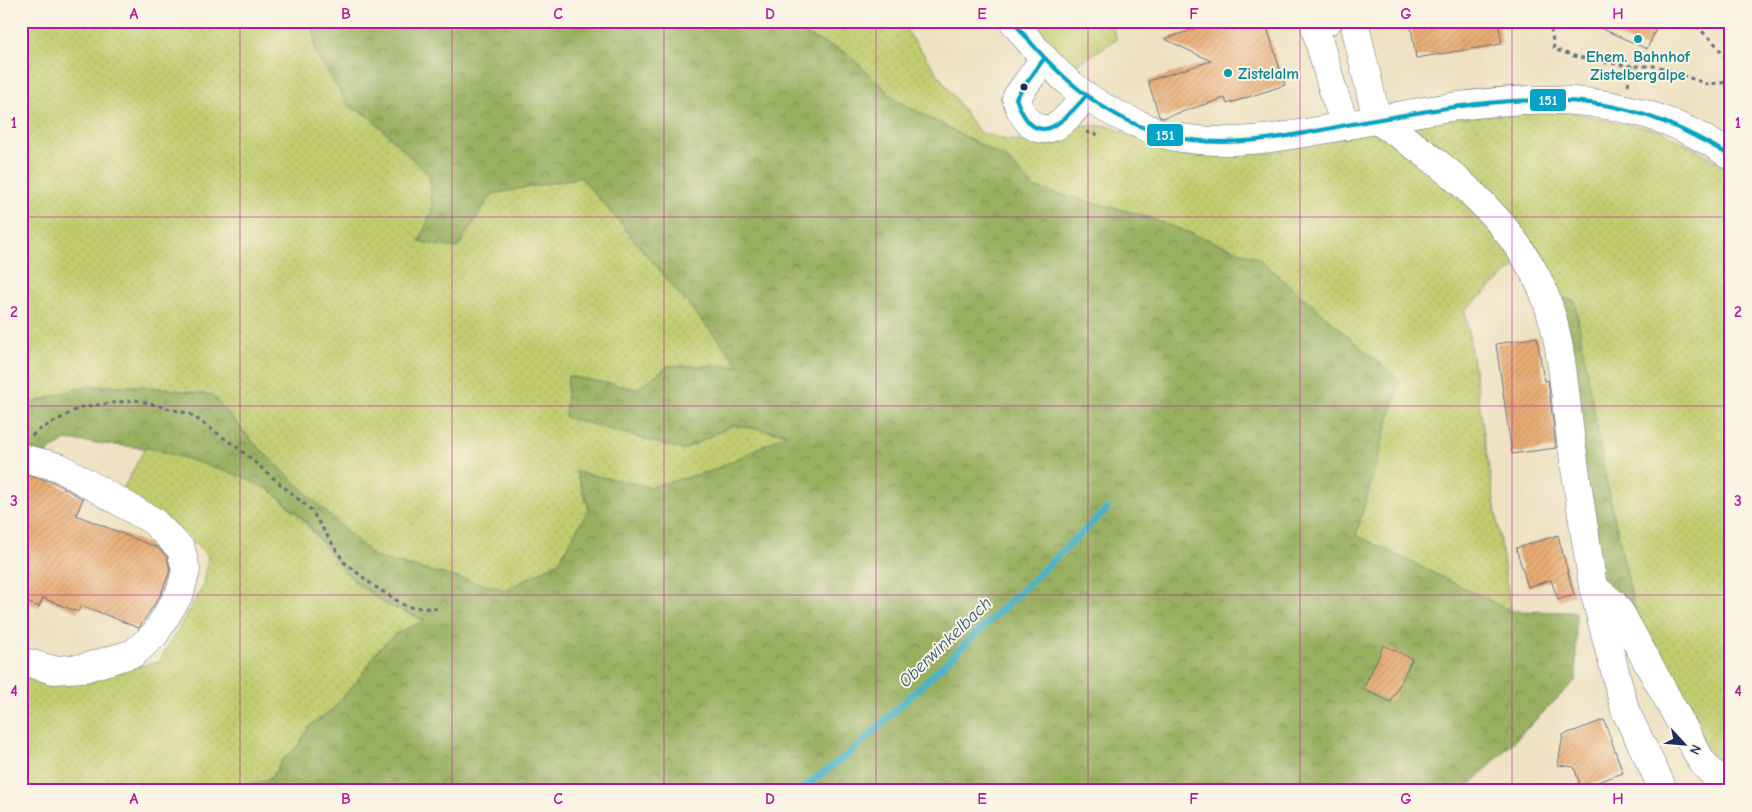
<svg xmlns="http://www.w3.org/2000/svg" width="1752" height="812" font-family="'Comic Neue',sans-serif">
	<style>
		.grass { fill: url(#grass-dots); stroke: #6e7e66 }
		.forest { fill: url(#forest-crowns); stroke: #5a7060 }
		.lines { fill: none; stroke-linecap: round; stroke-linejoin: round }
		.stream { stroke: #4ab3c8; stroke-width: 7 }
		.building { fill: url(#building-hatch) }
		.minor-casing { stroke: #656e81; stroke-width: 29 }
		.major-casing { stroke: #656e81; stroke-width: 29 }
		.path { stroke: #656e81; stroke-width: 3; stroke-dasharray: 4 4; stroke-linecap: butt }
		.minor { stroke: #fff; stroke-width: 28 }
		.major { stroke: #fff; stroke-width: 28 }
		.bus-1-casing { stroke: #fcf5e5; stroke-width: 8 }
		.bus-1 { stroke: #01a3c8; stroke-width: 4 }
		.grid { fill: none; stroke: #b5179e; stroke-width: 1; stroke-opacity: 0.55 }
		.culture-dot { fill: #0f9aa8; stroke: #fcf5e5; stroke-width: 2 }
		.bus-dot { fill: #1b2f5e; stroke: #fcf5e5; stroke-width: 2 }
		.labels { text-anchor: middle; stroke-width: 4; stroke-linejoin: round; paint-order: stroke }
		.culture-label { font-size: 16px; font-weight: bold; fill: #0d838f; stroke: #fcf5e5 }
		.water-label { font-size: 18px; font-style: italic; fill: #29577e; stroke: #fcf5e5 }
		.line-badge { stroke: #fcf5e5; stroke-width: 2 }
		.badge-label { font-size: 14px; text-anchor: middle; font-weight: bold; fill: #fff }
		.neatline { fill: none; stroke: #b5179e; stroke-width: 2 }
		.grid-label { font-size: 16px; text-anchor: middle; font-weight: bold; fill: #b5179e }
	</style>
	<defs>
		<pattern id="grass-dots" width="8" height="8" patternUnits="userSpaceOnUse" patternTransform="scale(1.25)"><rect width="8" height="8" fill="#c0cc6e"/><path d="M2 2h.1M6 6h.1" fill="none" stroke="#a4b062" stroke-width="1.8" stroke-linecap="round"/></pattern>
		<pattern id="forest-crowns" width="20" height="18" patternUnits="userSpaceOnUse" patternTransform="scale(1.25)"><rect width="20" height="18" fill="#98b061"/><path d="M2 6a3 3 0 1 1 6 0M12 15a3 3 0 1 1 6 0" fill="none" stroke="#7b9053"/></pattern>
		<pattern id="building-hatch" width="6" height="6" patternUnits="userSpaceOnUse" patternTransform="scale(1.25)"><rect width="6" height="6" fill="#e8ab73"/><path d="M-1 1l2-2M0 6l6-6M5 7l2-2" fill="none" stroke="#c69366"/></pattern>
	</defs>
	<rect width="100%" height="100%" fill="#fcf5e5"/>
	<filter id="ink" filterUnits="userSpaceOnUse"><feTurbulence type="fractalNoise" baseFrequency=".02" numOctaves="2"/><feDisplacementMap in="SourceGraphic" scale="10" xChannelSelector="R" yChannelSelector="G"/><feConvolveMatrix kernelMatrix="1 2 1 2 8 2 1 2 1" color-interpolation-filters="sRGB"/></filter>
	<filter id="wash" filterUnits="userSpaceOnUse"><feTurbulence type="fractalNoise" baseFrequency=".0096" numOctaves="4" result="noise"/><feDisplacementMap in="SourceGraphic" scale="20" xChannelSelector="R" yChannelSelector="G"/><feGaussianBlur stdDeviation="1.12" result="paint"/><feColorMatrix in="noise" values="0 0 0 0 0 0 0 0 0 0 0 0 0 0 0 0 0 1.4 0 .05"/><feComposite in="paint" operator="in"/></filter>
	<g filter="url(#wash)">
		<rect width="100%" height="100%" fill="#eee2c2"/>
		<g class="grass">
			<path d="M21,21h292l3,33 33,52 20,10 61,60 2,35 -13,31 38,6 35,-54 89,-17 160,189h-73l-31,23 -69,-13 115,74 50,-25 55,9 -76,37 -61,16 -75,-15 13,36 -30,54 -53,28 -132,-33 -119,-113 -43,-49 -67,-9h-59l-57,18 -8,-1z"/>
			<path d="M774,21h126l79,111 27,8 41,3 33,-18 28,1 39,15 64,12h57l157,-33 136,-10 101,21 69,38v611l-7,-4 -98,-163 9,-2 -29,-131 -53,-183 -21,-45 -67,58 46,301 -155,-76 43,-154 -141,-123 -123,-45 -101,-25 -28,-30 -109,-57 -50,-48z"/>
			<path d="M1027,21h83l7,18 -46,29z"/>
			<path d="M145,448l11,1c35,12 88,21 118,43 33,25 48,57 76,85 20,21 49,32 75,44l-30,13 -17,17 -16,24 -28,33 -24,18 -12,20 -16,14 -10,17 -7,4 -21,4 -6,6h-217v-122l52,10 86,-17 45,-77 4,-29 -24,-24 -63,-39z"/>
		</g>
		<g class="forest">
			<path d="M313,21h461l73,32 50,48 109,57 28,30 101,25 123,45 142,123 -44,154 155,76 65,1v68l-112,111h-1226l6,-6 21,-4 7,-4 10,-17 16,-14 12,-20 24,-18 28,-33 15,-24 18,-17 30,-14 -39,-16 -35,-26 -44,-55 -34,-31 -32,-16 -86,-27 -90,-9 -21,15 -23,-10v-13l8,-28 56,-18h60l67,9 43,49 119,113 132,33 53,-28 30,-54 -13,-36 75,15 61,-16 75,-37 -54,-9 -50,25 -118,-33 3,-41 69,13 31,-23h72l-159,-189 -89,17 -35,54 -38,-6 13,-31 -2,-35 -61,-60 -20,-10 -33,-52z"/>
			<path d="M1553,297l22,4 31,179 29,131 -9,2 -29,-36z"/>
		</g>
		<g class="lines">
			<path class="stream" d="M799,791l55,-41 253,-241"/>
		</g>
		<g id="blocks">
			<g class="building">
				<path d="M1218,21h47l20,64 -58,19 -2,-6 -62,20 -4,-2 -11,-35 63,-20 -46,-22z"/>
				<path d="M1410,21h88l4,23 -86,14z"/>
				<path d="M1585,21h53l18,8 -9,20z"/>
				<path d="M1537,337l7,44 4,-1 8,68 -44,6 -16,-110z"/>
				<path d="M27,475l26,7 30,17 -7,16 82,33 9,9 3,13 -2,6 -7,18 -22,34 -58,-23 -3,7 -35,-14 -4,9 -18,-7v-109z"/>
				<path d="M1558,535l16,60 -16,5 -7,-20 -23,7 -12,-39z"/>
				<path d="M1384,645l28,14 -21,43 -28,-13z"/>
				<path d="M1604,720l19,53 -42,15 -7,-21 -16,-2 5,-30z"/>
			</g>
		</g>
	</g>
	<g filter="url(#ink)">
		<use href="#blocks" fill-opacity="0" stroke="#656e81" stroke-width="1"/>
		<g class="lines">
			<g class="minor-casing">
				<g id="minor">
					<path d="M1328,21l-13,6 19,67 12,32"/>
					<path d="M1356,21v9l21,90c63,41 125,90 160,158 23,44 26,99 32,147 7,54 16,108 24,162l20,16 7,9 82,150 11,12 18,10"/>
					<path d="M1043,60l-27,38c5,17 17,38 38,29 9,-3 24,-22 31,-30"/>
					<path d="M21,461l5,-2 33,8 94,54 28,28 5,21 -6,23 -25,41 -21,19 -50,15 -30,2 -33,-9"/>
					<path d="M1593,587l32,123 39,81"/>
				</g>
			</g>
			<g class="major-casing">
				<path id="major" d="M1013,21c37,48 70,82 128,104 9,4 19,9 29,11 59,12 115,1 174,-10 134,-25 266,-55 387,30"/>
			</g>
			<g class="path">
				<path d="M1550,21l4,28 20,7 28,6 30,4h25l50,18 24,-2"/>
				<path d="M1690,21l22,19 19,24"/>
				<path d="M1628,85l4,-19"/>
				<path d="M1086,132l14,3"/>
				<path d="M32,436l5,-5 44,-24 55,-7 54,14 48,34 73,62 33,52 30,24 33,21 32,2"/>
			</g>
			<use href="#minor" class="minor"/>
			<use href="#major" class="major"/>
			<g class="bus-1-casing">
				<g id="bus-1">
					<path d="M1013,21c40,51 89,97 153,114 59,16 123,1 181,-10 80,-14 162,-32 243,-22 53,6 95,26 141,53"/>
					<path d="M1043,60l-27,38c18,53 44,28 69,-1"/>
				</g>
			</g>
			<use href="#bus-1" class="bus-1"/>
		</g>
	</g>
	<path class="grid" d="M240,21v770M452,21v770M664,21v770M876,21v770M1088,21v770M1300,21v770M1512,21v770M21,217h1710M21,406h1710M21,595h1710"/>
	<g class="culture-dot">
		<circle cx="1638" cy="39" r="5"/>
		<circle cx="1228" cy="73" r="5"/>
	</g>
	<circle class="bus-dot" cx="1024" cy="87" r="4.5"/>
	<g class="labels">
		<g class="culture-label">
			<text x="1638" y="62">Ehem. Bahnhof<tspan x="1638" dy="18">Zistelbergalpe</tspan></text>
			<text x="1238" y="79" text-anchor="start">Zistelalm</text>
		</g>
		<g class="water-label">
			<text transform="translate(945 642) rotate(-44)" y="6">Oberwinkelbach</text>
		</g>
	</g>
	<g class="line-badge">
		<rect x="1529" y="88" width="38" height="24" rx="5" fill="#01a3c8"/>
		<rect x="1146" y="123" width="38" height="24" rx="5" fill="#01a3c8"/>
	</g>
	<g class="badge-label">
		<text x="1548" y="105">151</text>
		<text x="1165" y="140">151</text>
	</g>
	<rect width="1752" height="812" fill="none" stroke="#fcf5e5" stroke-width="55"/>
	<g transform="translate(1684 744) rotate(116)" stroke="#fcf5e5" stroke-width="4" paint-order="stroke">
	<path d="M0-4L9 19L0 12L-9 19Z" fill="#1b2f5e"/>
	<text y="-8" font-size="14" font-weight="bold" text-anchor="middle" fill="#1b2f5e">N</text>
	</g>
	<rect x="28" y="28" width="1696" height="756" class="neatline"/>
	<g class="grid-label">
		<text x="134" y="19">A</text>
		<text x="346" y="19">B</text>
		<text x="558" y="19">C</text>
		<text x="770" y="19">D</text>
		<text x="982" y="19">E</text>
		<text x="1194" y="19">F</text>
		<text x="1406" y="19">G</text>
		<text x="1618" y="19">H</text>
		<text x="14" y="128">1</text>
		<text x="1738" y="128">1</text>
		<text x="14" y="317">2</text>
		<text x="1738" y="317">2</text>
		<text x="14" y="506">3</text>
		<text x="1738" y="506">3</text>
		<text x="14" y="696">4</text>
		<text x="1738" y="696">4</text>
		<text x="134" y="804">A</text>
		<text x="346" y="804">B</text>
		<text x="558" y="804">C</text>
		<text x="770" y="804">D</text>
		<text x="982" y="804">E</text>
		<text x="1194" y="804">F</text>
		<text x="1406" y="804">G</text>
		<text x="1618" y="804">H</text>
	</g>
</svg>
